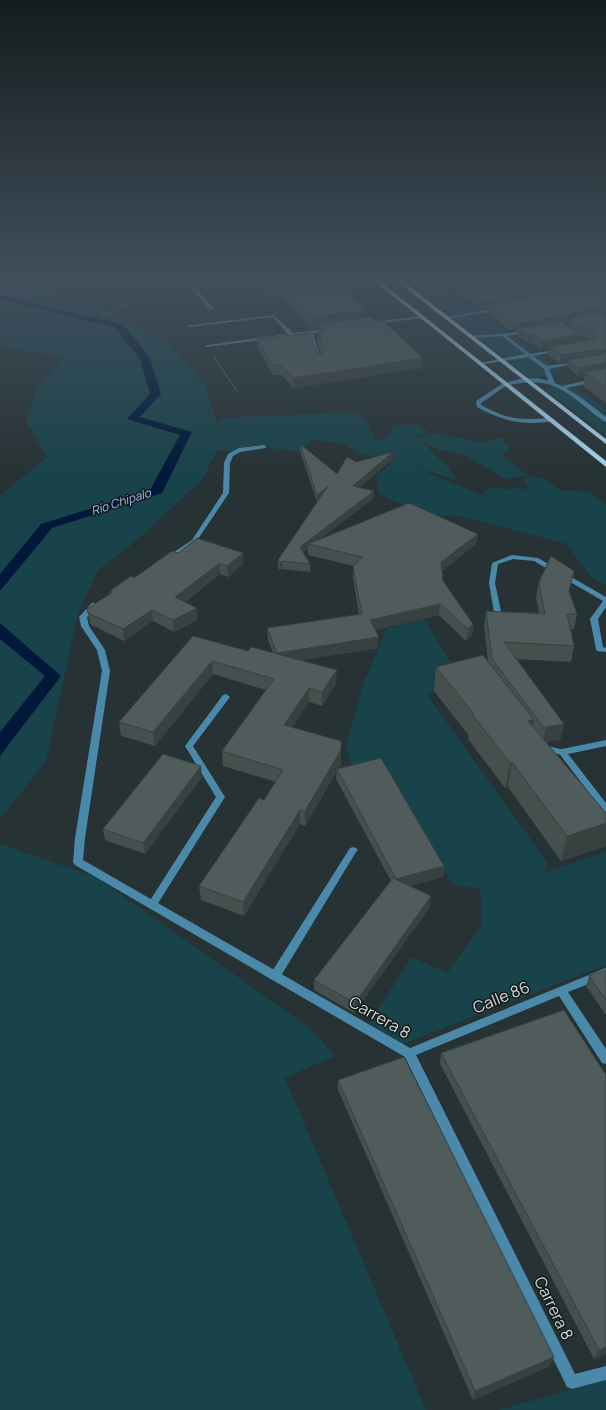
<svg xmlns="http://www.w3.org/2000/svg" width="606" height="1410" font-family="Manrope,sans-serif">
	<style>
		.green { fill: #19434a; fill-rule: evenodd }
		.water { fill: #00193a }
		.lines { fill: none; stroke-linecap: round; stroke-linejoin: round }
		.path { stroke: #6f787a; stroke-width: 1.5; stroke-dasharray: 1 1; stroke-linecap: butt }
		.service { fill: #4a89a9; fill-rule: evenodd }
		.minor { fill: #4a89a9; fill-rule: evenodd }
		.primary { fill: #a9d8f2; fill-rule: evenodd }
		.wall { fill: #454f4e; fill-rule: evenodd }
		.shaded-wall { fill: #384040 }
		.building { fill: #505c5b; stroke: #384040 }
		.labels { text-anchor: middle; stroke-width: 3; stroke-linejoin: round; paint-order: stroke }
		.far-water-label { font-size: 12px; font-style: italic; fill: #97c1f7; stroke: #14191a }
		.near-street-label { font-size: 16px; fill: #d5dbdd; stroke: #14191a }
	</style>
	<rect width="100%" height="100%" fill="#273234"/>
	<g class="green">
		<path d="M0,279h33l79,33 56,32 36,39 15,46 2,-11 135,-6 14,13 -2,7 7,1 -2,6h12l9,-14h24l10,6 -11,6 1,1 17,-5 47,10 19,-6 10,13 -9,4 26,22 17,3 15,11 29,2 17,12v51l-12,-3 12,4v29l-16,-9 -23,-32 -106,-28 -36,-1 -46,-21 -3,-17 18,-17 -34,-6 -14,-10 -34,-4 -13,12 -30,-4 -3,-3 -27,7 -22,-2 -14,29 -67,62 -38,29 -20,44 -32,147 -46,58v-323l47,-39 -21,-36 11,-36 29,-29 -66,-8zM420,440l20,10 24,5 41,24 23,-3 -4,5 5,9 -11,-3 -7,3 -20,-3 -10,8 -67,-28 42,13 -8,-13z"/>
		<path d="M424,279h11l127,93 -34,6 -118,-97z"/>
		<path d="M569,382l37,29v24l-62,-46z"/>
		<path d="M424,619l33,54 -29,23 119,166 -1,10 60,-20v113l-203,79 -34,-21 43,-66 35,16 35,-48 -2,-36 -27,-4 -71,-121 -29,8 -7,-27 18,-63 23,-54z"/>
		<path d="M0,844l96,33 214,151 25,28 -50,22 141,332h-426z"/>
		<path d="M606,1380v30h-108z"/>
	</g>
	<g class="water">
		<path d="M0,295l124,30 26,33 11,36 -21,23 52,15 -30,61 -110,35 -52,63v-17l41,-50 109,-34 30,-55 -53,-16 23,-25 -10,-35 -26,-32 -114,-28z"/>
		<path d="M0,623l61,53 -61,80v-24l45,-56 -45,-37z"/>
	</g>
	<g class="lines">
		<g class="path">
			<path d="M56,279l6,3"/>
			<path d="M101,314l15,-4 31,-18"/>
			<path d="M214,357l23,34"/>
		</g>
		<g class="service">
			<path d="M497,308h2v2l-54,9 -2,-1z"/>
			<path d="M528,330h2v2l-23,4 23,18 30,-5v2l-27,5 14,10 29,-4 2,1 -29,6 6,14 -3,2 -3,-2 -5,-14 -16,-12 -50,8v-2h2l45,-9 -23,-18 -32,2 -2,-1v-1l35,-2z"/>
			<path d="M606,376v4l-45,9 -3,-2z"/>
			<path d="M505,382l3,2 -1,1 -26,18v2c27,15 40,15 70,13l3,2 -1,1c-29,5 -51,0 -76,-14l-1,-6z"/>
			<path d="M512,555l26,3 68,39v10l-8,12 5,28 3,1v4l-9,-1 -1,-2 -6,-30 13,-18 -69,-40 -21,-2 -15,5 -3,19 7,33 -4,2h-3l-6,-35 3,-20z"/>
			<path d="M226,694l4,3 -37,49 32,51 -70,111 -3,1 -3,-1 -2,-3 2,-3 67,-105 -31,-51 38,-51z"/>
			<path d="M543,745l22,5 1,2 -4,3 -22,-5 -1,-2 1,-2z"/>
			<path d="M353,847l3,1 2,2 -2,2 -77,127 -4,1 -4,-1 -1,-3 1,-3 79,-125z"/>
		</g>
		<g class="minor">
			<path d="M142,279h20l-15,3z"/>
			<path d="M181,279c11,0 24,20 32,28v2h-4l-16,-19z"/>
			<path d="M274,315l19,18 37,-4v2l-17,2 8,27 -4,-1 -9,-25 -101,13 -2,-1 2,-1 81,-11 -15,-17 -83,10 -2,-1 2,-1z"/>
			<path d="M422,316h2v2l-51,6 -2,-1 2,-1z"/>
			<path d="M536,378c29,4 48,22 70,39v5c-8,-4 -16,-12 -23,-17 -28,-23 -43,-27 -78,-19l-3,-2 18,-5z"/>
			<path d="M264,445l2,1v2l-26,4 -7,4 -3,7 -1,30 -33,49 -25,17h-4v-2l25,-17 31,-47 1,-30 4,-9 11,-6z"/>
			<path d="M92,603h6l1,2 -12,12 2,9 16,24 5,21 -25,167 -2,22 327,188 196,-80v9l-38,15 38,57v15l-4,-1 -43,-67 -143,59 159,319 31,-8v14l-34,9 -5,-2 -162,-330 -330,-192 -2,-3 2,-24 27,-167 -5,-21 -16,-24 -2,-9z"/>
			<path d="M606,740v6l-38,8 38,49v9l-3,-1 -45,-59 4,-3z"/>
		</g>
		<g class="primary">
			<path d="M372,279h5l229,182v6z"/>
			<path d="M394,279h6l206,160v5z"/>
		</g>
	</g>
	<g class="wall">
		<path d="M220,279h122v5l-3,1 27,25v8l11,4 46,36 -1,10 -129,20 -11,-13h-9l-15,-26 -1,-10 60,13 4,2 -4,-12 1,-10 1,-4 -6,1 -36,-36 -8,1 -6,-6 -25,4z"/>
		<path d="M428,279h178v124l-23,-17 2,-12 -7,2 -11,-9 1,-6 -8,2 -12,-8 1,-7 -8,1 -10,-7 -4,1 -9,-7v-6l-7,1 -24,-18 1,-6 -6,2 -31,-23 -14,3zM528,286h1l12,9 -6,1zM570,321v5l-6,-3zM583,335l6,5 -7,1z"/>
		<path d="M300,444l37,30 19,-12 37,-3 -34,29 15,3v7l-54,41 158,-5 -2,10 -34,27 1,10 30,43 -1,12 -6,5 -27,-26 -64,15 3,18 -77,12 35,24 -14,22 -13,-4 -17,25 49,37 -3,4 106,98 -1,11 -34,9 21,21 -76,106 -40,-23v-10l77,-99 -55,-102 1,-8 -32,55 -5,-2 -56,92 -43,-16 -2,-14 65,-86 12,-18 -53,-16 -1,-15 44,-61 -53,-16 -58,72 -34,-10 -2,-14 74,-86 55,15 25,2 -5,-13 -1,-12 92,-14 -6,-36v-11l1,-1 -46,-11v-6l-5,3 7,12v8l-28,-3 -2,1 -2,-2v-8l39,-58 -17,-51z"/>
		<path d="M178,553h65v11l-15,13 -8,-3 -35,28 13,18 -24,12 -21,-11 -29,20 -34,-17 -3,-15 23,-15v-3z"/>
		<path d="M539,582l38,32 -3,15h-3l3,17 -3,16 -55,-3 48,65 -4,16 -14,2 60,104 -45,15 -53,-74 -3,1 -37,-49 1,-3 -35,-45 2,-24 52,-6 -4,-35 2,-15 53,2 -3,-16z"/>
		<path d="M202,777l-57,77 -40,-14 -2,-11z"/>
		<path d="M606,970v45l-20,-29 3,-10z"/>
		<path d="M441,1053l165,22v279l-12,5 -154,-295z"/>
		<path d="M338,1080l212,286 -77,34 -135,-310z"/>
	</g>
	<g class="shaded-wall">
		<path d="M245,279h18v9l-25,4v-12z"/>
		<path d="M328,279h14v5l-14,2z"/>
		<path d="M525,279h5l-1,7h-5z"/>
		<path d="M451,280v6l-14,3 1,-7z"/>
		<path d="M277,282v11l-8,1v-11z"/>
		<path d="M535,291l-1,7 -46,8v1l-6,2 1,-7z"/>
		<path d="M366,310v12l-47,2v4l-6,1v-12z"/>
		<path d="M584,310l-1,8 -12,1 -1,2 -8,3 -43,4 -1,2 -7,1 1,-7z"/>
		<path d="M532,334l-1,8 -4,1 1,-8z"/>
		<path d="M583,334l-1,8 -32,5 -1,1 -8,1 1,-8z"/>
		<path d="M606,349v7l-38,4v1l-8,2 1,-8z"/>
		<path d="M423,358l-1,10 -129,20v-10z"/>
		<path d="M606,363v7l-21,2v2l-7,2 1,-8z"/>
		<path d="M393,452v7l-40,34v-7z"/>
		<path d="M328,486l-11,16v-7z"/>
		<path d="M374,491v7l-62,47 -4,-1v5l-8,6v-8z"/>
		<path d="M478,534l-2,10 -36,29 1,-11z"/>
		<path d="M243,553v11l-15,13 -1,-11z"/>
		<path d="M282,561v8l-2,1v-7z"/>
		<path d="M220,563v11l-44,34 -1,-11z"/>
		<path d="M440,604l-1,11 -70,16 1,-11z"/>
		<path d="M197,608l1,12 -24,12 -1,-12z"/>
		<path d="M152,610l1,11 -29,20 -1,-12z"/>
		<path d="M473,624l-1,12 -6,5 2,-12z"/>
		<path d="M379,637l-1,11 -101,16v-11z"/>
		<path d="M212,661l1,13 -58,72 -2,-14z"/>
		<path d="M337,670l-1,14 -14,22v-14z"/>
		<path d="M309,688v14l-24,37 -1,-14z"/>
		<path d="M534,720l-5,25 -1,-24z"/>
		<path d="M564,724l-4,16 -17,3 3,-16z"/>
		<path d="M341,750v14l-4,6v-1v2l-32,55v-15z"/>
		<path d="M512,762l-4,25 -3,1 5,-25z"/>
		<path d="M201,766l1,11 -57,77 -2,-11z"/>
		<path d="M300,810v14l-56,92 -1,-14z"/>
		<path d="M606,823v23l-45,15 6,-25z"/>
		<path d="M444,866l-1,11 -48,13 1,-11z"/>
		<path d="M431,896l-1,11 -76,106 1,-10z"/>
		<path d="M606,1347v7l-12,5 5,-9z"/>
		<path d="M554,1357l-4,9 -77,34 2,-9z"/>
	</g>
	<g class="building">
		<path d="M266,279h66l34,31 -53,7 -36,-35 -8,1z"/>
		<path d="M435,279h90l-1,3 11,9 -52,11 -32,-22 -13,2z"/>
		<path d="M531,279h75v30l-22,1 -21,6 -51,8 -24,-18 57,-12v-4z"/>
		<path d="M606,313v36l-45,6 -11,-8 44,-8v-5l-23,-15 13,-4z"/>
		<path d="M371,317l6,5 6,-1 40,37 -130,20 -11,-13h-9l-16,-26 53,-6 7,19 4,2 3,-2 -6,-20 8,-1 -7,-7z"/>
		<path d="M562,322l21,12 -41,7 -10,-7 -4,1 -9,-7z"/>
		<path d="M606,353v10l-27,5 -11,-8z"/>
		<path d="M606,368v19l-21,-15z"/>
		<path d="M300,444l37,30 10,-17 9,5 37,-10 -40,34 21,5 -74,56 10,17 -28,-3 -2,2 -2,-3 50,-74 -11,9z"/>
		<path d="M409,503l69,31 -37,28 2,19 30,43 -5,5 -28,-25 -70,16 9,17 -102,16 -10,-25 95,-14 -9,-47 9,-10 -54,-13z"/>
		<path d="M197,538l46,15 -16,13 -7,-3 -45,34 22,11 -24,12 -21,-10 -29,19 -35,-16 -1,-4 26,-17 -3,-1 21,-15 3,2 38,-27 6,2z"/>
		<path d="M551,556l23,15 -5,20 8,23h-10l7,32 -70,-4 60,82 -18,3 -4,-2 -50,-66 -6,-48 59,3 -6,-32z"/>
		<path d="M193,636l55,15 3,-4 86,23 -15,22 -13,-4 -25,37 57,16v9l-36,61 -5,-1 -57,92 -44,-16 60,-88 5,2 19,-30 -61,-19 52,-72 -62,-18 -59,71 -34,-10z"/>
		<path d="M483,655l51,65 -6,1 78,92v10l-39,13 -55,-74 -2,1 -38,-49h2l-38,-47z"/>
		<path d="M163,754l38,12 -58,77 -40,-14z"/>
		<path d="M381,758l63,108 -48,13 -59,-110z"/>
		<path d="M393,878l38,18 -76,107 -41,-23z"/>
		<path d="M606,970v30l-17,-24z"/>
		<path d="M564,1010l42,65v272l-7,3 -158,-297z"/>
		<path d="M404,1057l150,300 -79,34 -137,-311z"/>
	</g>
	<linearGradient id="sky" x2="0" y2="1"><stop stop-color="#151c1d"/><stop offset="0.58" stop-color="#414f5c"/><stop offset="1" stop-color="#414f5c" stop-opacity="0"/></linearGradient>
	<rect width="606" height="477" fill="url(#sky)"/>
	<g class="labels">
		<g class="far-water-label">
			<text transform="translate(121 502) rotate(-18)" y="4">Río Chipalo</text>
		</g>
		<g class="near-street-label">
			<text transform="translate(501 997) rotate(-22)" y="6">Calle 86</text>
			<text transform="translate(380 1017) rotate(30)" y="6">Carrera 8</text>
			<text transform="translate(554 1308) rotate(64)" y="6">Carrera 8</text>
		</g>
	</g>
</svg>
